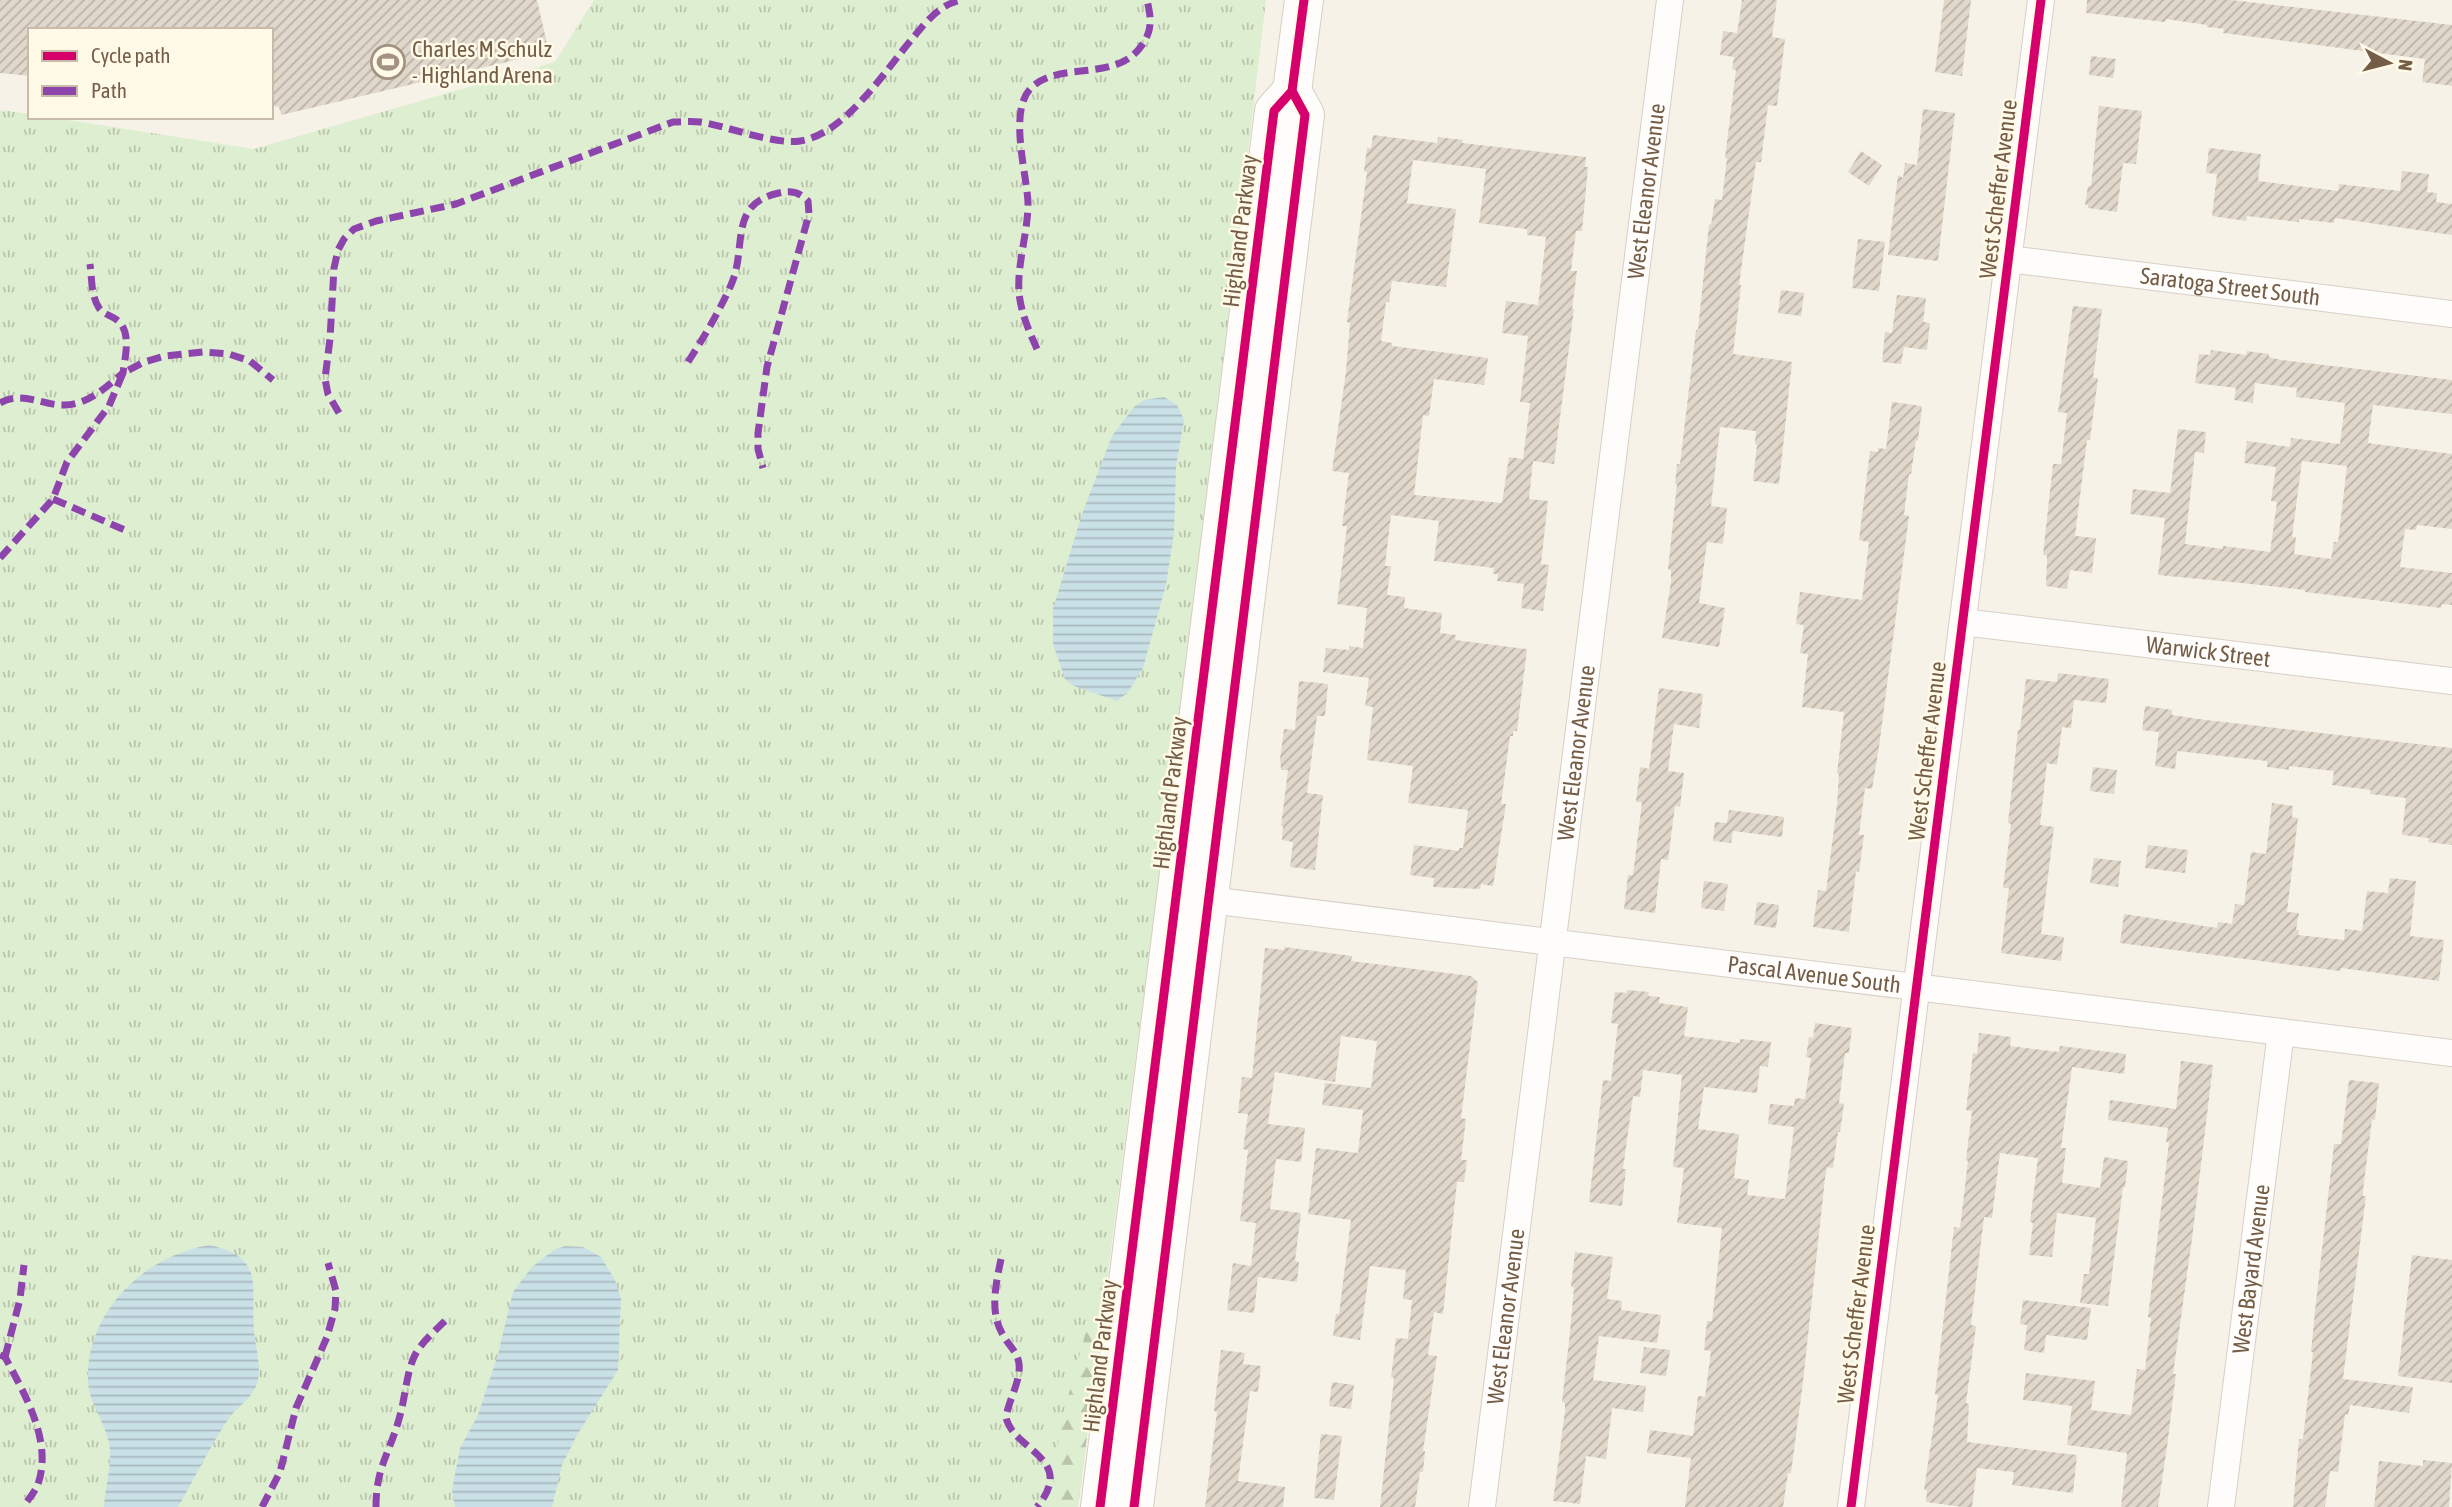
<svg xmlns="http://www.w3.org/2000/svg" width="2452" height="1507" font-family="'Asap Condensed',sans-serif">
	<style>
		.grass { fill: url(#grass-tufts) }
		.forest { fill: url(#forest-firs) }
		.water { fill: url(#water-rules) }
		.building { fill: url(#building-hatch); fill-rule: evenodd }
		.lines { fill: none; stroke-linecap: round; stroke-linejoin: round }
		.street-casing { stroke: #d6cfc6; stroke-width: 28 }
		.secondary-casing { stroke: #d4cec3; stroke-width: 40 }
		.street { stroke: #fefdfb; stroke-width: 26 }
		.secondary { stroke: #fefdfb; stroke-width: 38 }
		.quiet { stroke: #8e44ad; stroke-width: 7; stroke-dasharray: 14 7; stroke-linecap: butt }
		.cycleway-casing { stroke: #fff9e8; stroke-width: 13 }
		.cycleway { stroke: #d6006c; stroke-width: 9 }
		.labels { text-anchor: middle; stroke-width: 5; stroke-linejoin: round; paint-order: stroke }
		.poi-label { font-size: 23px; fill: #755e47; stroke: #fff9e8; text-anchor: start }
		.street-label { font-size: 23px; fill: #755e47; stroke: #fff9e8 }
	</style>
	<defs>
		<pattern id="grass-tufts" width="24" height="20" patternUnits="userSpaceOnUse" patternTransform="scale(1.75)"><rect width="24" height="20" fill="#deeed1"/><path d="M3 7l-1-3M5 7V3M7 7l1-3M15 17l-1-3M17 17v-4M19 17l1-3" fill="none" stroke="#b9c4ab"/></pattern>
		<pattern id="forest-firs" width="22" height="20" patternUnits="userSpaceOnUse" patternTransform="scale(1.75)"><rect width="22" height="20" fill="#deeed1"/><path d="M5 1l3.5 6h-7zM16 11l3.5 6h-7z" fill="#b9c4ab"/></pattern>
		<pattern id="water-rules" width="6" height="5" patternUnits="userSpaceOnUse" patternTransform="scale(1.75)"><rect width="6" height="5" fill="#c9e0e7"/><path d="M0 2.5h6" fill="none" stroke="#a8b9bd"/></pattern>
		<pattern id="building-hatch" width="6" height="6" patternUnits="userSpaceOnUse" patternTransform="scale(1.75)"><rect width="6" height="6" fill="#e1d8cc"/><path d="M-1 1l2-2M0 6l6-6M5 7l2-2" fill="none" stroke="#bbb2a7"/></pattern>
	</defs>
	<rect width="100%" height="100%" fill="#f7f2e7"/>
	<path class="grass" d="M594,0h672l-60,510 -128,997h-1078v-1397l30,4v3h19l205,32 301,-87z"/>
	<path class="forest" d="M1101,1277l6,1 -29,229h-28l11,-85z"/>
	<g class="water">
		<path d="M1164,397l13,8 7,15 -8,47 -2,66 -8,52 -23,83 -15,24 -11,9 -43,-15 -9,-7 -12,-35v-35l29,-95 30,-78 22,-29 10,-7z"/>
		<path d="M209,1245c58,12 41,42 45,87 2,18 10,42 0,58 -6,11 -18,18 -25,28 -19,28 -34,60 -51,89h-74c1,-18 9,-48 5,-64 -4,-21 -20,-40 -21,-61 -3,-70 56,-126 121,-137z"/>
		<path d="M565,1246l18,1 18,10 14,23 6,19 -3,71 -41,65 -15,30 -10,42h-97l-3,-17 8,-42 18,-33 20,-61 15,-62 19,-25 22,-17z"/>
	</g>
	<g class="building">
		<path d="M0,0h537l12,52 -268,63 -2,-8 -8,-1v-76h-241v46l-30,-3z"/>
		<path d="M1742,0h35l-5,37 13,2 -8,67 -9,-1 -7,57h-5l-17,123h2l-8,69 59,8 -13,122 -26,-3 4,-36 -2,-1 1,-13 -36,-4 -9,79 16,2 -4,36 -16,-2 -8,61 26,5 -6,39 -57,-9 9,-56v-12l-3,-1 9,-85h-2l2,-20h3l16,-134h2l11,-106 2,1 4,-26 7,1 5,-42h-2l11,-88 -4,-1 2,-12 -14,-2 3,-24 14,2z"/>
		<path d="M1944,0h27l-9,76 -27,-4z"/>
		<path d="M2087,0h144l221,25v61l-30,-4 3,-23 -202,-26 1,-4 -17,-2v-2l-41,-6 -1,3 -79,-9z"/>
		<path d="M2091,56l25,3 -3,19 -24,-3z"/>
		<path d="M2099,106l43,5 -6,53 -13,-1 -6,49 -29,-4v-3h-3l3,-19h3z"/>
		<path d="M1923,109l32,4 -17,148 -50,-6 10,-80 5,3 2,-15 12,2z"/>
		<path d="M1373,135l64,8 1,-6 25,3 -1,3 124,14 -1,10h3l-6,64h-6l-5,40h6l-5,38h2l-20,155 -21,-3 -4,38 19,2 -7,63 8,1 -6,46 -22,-3 3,-24 -27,-3 1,-7h-5l1,-6 -60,-7 5,-40 -48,-6 -6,51h6l-4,29 18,2 -1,11 38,5 -2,20 16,2 -1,5 72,9 -10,82h-4v5h-3l-9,68h5l-13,82 -12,-2 -1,5 -47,-2 1,-9 -24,-3 4,-30 45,6v-3h4l5,-38 -60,-7 5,-37 -46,-6 6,-53 -8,-1 4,-28 -46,-6 3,-24 23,2v-4l14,2 4,-40 -30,-4 10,-78h-5l7,-53 -17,-2 14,-100 4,-48 -3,-1 20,-150 -3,-1 3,-23h4zM1413,160l73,9 -7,54 48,6v6l19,2 -8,68 -32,-4 -4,32 26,3 -8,66 10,1 -7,56 -14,-2 -7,46 -88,-8 9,-80 6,1 5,-37 50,6 4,-27 -96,-12v-3l-11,-2 5,-39h3l3,-21 54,6 10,-78 -49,-6z"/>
		<path d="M2209,148l52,6 -3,27 80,10 1,-7 61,7 2,-20 27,3 -2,18 10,1 -1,9 16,2v31l-117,-17 -1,5 -35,-4v3l-52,-6 -1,5 -34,-5 5,-42 -11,-1z"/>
		<path d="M1861,151l21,14 -13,21 -21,-14z"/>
		<path d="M1858,239l27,3 -6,49 -27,-3z"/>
		<path d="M1781,290l23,3 -3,23 -23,-3z"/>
		<path d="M1897,295l29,3 -3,24 7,1 -3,27 -23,-3 -3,17 -19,-2 3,-30 7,1z"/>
		<path d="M2073,306l29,3 -9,69h5l-8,62h-3l-12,96 21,2 -4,35 -22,-3 -3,19 -21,-3 1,-31h-4l10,-91h8l6,-51 -9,-1z"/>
		<path d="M2211,350l35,5 1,-4 22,3v3l12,3 171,20v34l-79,-9 -5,38 84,11v75l-35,-4 -1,5 -11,-1 -5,38 52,6v32l-10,-1 -1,4 -136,-16v-2l-54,-6 -93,-9 7,-57 -35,-4 3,-25 37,4 8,-64 28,3 -2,21 -9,-1 -10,92 38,5v-3l47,6 7,-50 -6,-1 5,-34 -32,-4 3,-22 43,6 1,-9 49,6 5,-41 -49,-6 1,-9 -42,-5 -2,20 -19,-3 2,-12 -41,-5 4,-29 11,1zM2302,461l45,5 -9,76h-4l-3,17 -37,-5 2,-17h-4z"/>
		<path d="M1892,402l30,4 -4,35 -2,-1 -5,34h-2l-5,41 5,1 -30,231 -7,42 -7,-1 -6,47h5l-5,37 -3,-1 -7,61 -36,-5 5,-37 8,1 11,-86 2,-31h-2l7,-62 -42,-5 6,-53 -8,-1 4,-28 -8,-1 4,-32 62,8 7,-58 -10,-2 11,-89 8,1v-4l8,1z"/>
		<path d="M2058,673l51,6 -3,24 -32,-3 -3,28 -9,-1 -5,38 -10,-2 -7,62 14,2 -13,107 23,3 -3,24 -60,-8 8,-65h-6l8,-64 -3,-1 10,-93h2l6,-51 31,3z"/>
		<path d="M1299,681l29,3 -3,32h-8l-10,77 16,2 -8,75 -25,-3 3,-25 -11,-2 1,-14h-2l7,-56h-7l-1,-11 4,-30 11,1z"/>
		<path d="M1659,688l44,6 -4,34 -25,-4 -6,47 16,2 -4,34 -5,-1 -7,54 -7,-1 -6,54 -31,-4 4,-34h5l9,-73h-6l4,-35 9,2z"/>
		<path d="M2145,706l27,4v5l34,5 246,28v97l-24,-3 1,-4 -27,-3 4,-37 -36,-4 1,-4 -39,-5 2,-14 -45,-5v4l-22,-3v-6l-90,-10 -2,18 -20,-3 4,-34 -17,-2z"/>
		<path d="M2093,767l24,3 -3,24 -24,-3z"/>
		<path d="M2272,803l21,3 -1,11 6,1 -11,94 12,1 -3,17h3l-1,5 46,5 1,-11 17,2 5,-40 21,2 2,-15 26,3 -6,55 34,4 -5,41 -98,-13 -1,3 -220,-28 4,-29 93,14 1,-6 14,2 3,-20 9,1 7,-53 15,2z"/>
		<path d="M1729,810l55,7 -2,20 -49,-6 -2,12 -18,-2 2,-19 12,1z"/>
		<path d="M2148,845l40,5 -3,23 -40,-5z"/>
		<path d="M2094,858l27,3 -3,26 -28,-4z"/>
		<path d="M1704,881l24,3 -4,27 -23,-3z"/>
		<path d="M1757,902l22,3 -3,23 -22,-3z"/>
		<path d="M1284,947l68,9 -1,5 120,15 7,6 -17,136 5,1 -5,41h6l-3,22h-7l-14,132 -9,-2 -6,43 9,1 -14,95h2l-2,21h-3l-5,35h-35l14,-129 -3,-1 5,-39 12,1 4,-39 -9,-1 3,-29 -36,-4 -10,74 -27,-4 3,-22h3l12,-94 -43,-6 8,-66 42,5 5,-43 -41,-5 3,-22 46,5 6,-47 -36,-5 -6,46 -60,-10 -7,52 37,4 -4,34 -25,-3 -6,50 31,4 -6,48 4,1 -2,20 -39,-5 -4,36 -27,-3 6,-47 18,3 5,-43 -16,-2 8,-71 -5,-1 5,-35 -10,-1 4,-36 10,1 13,-130 19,2z"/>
		<path d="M1627,990l22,2 -1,4 12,1 -1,6 29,4 -4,29 56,7v-4l31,3 -3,25 -8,-1 -3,27 -53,-6 -6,42 41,5 -5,44 15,2 -2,15 38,4 9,-72 -26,-3 2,-20 24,2 1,-8 10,1 6,-41 -5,-1 3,-20 4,1 2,-15 37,5 -3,25h-4l-6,50 5,1 -4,28h-2l-5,36 -6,-1 -2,11 -22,204 -12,91h-3l-5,34h-98l6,-49 -44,-5 3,-23 43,6 5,-40 7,1 6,-46 -7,-1 3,-29h5l10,-93 -45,-5 7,-55 -11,-1 9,-92 -39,-5 -3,27 -7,-1 -10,73h3l-4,37 -33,-4 14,-122 8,1 7,-57 -7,-1 4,-31 12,1z"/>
		<path d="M1979,1033l32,4 -1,9 49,6 1,-6 66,8 -2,20 -52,-7 -11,81h5l-4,35 38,5 4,-31 24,4 -3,27 -2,-1 -15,119 -28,-3 4,-29h5l7,-56 -39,-5 -5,44 -23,-2 4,-32 -3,-1 8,-64 -38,-5 -8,65 -8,-1 -13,108 5,1 -10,77 3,1 -2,38 110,13 -4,38 -61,-8 2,-13 -37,-4 -5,39h-9l-37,-5 1,-12h-3l14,-95 -3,-1 19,-167 6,1 8,-67 -2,-1 6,-49 -6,-1 7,-57 4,1z"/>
		<path d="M2181,1061l32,4 -21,174 -19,135h3l-9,73 -9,60h-37l6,-54 -60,-8 5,-39 -49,-6 3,-27 69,8 -4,29 40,5 6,-46 8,1 6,-52 -3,-1 21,-175h-3l2,-14 -60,-8 2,-20 66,9z"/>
		<path d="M2349,1080l30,3 -4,37 -3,-1 -9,71v6h3l-23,183 70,8 -4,26 -59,-8 -2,10 -3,-1 -7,58 -8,-1 -5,36h-32l6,-68h4l10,-87h-2l4,-41 19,-167h7z"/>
		<path d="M1575,1252l38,5 -6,42 15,2 -1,9 40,5 -4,28 -58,-7 -6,44 53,6 -3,26 -31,-4 -6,51 -20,-3 -6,48 -27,-3 12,-90v-8l-3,-1 8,-70 4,-45h-3z"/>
		<path d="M2412,1255l40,5v123l-54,-7z"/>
		<path d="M2023,1300l68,8 -4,32 -41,-5 -2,18 -20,-3 3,-25 -7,-1z"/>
		<path d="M1644,1347l26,3 -4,26 -26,-3z"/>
		<path d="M1221,1350l24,3 -2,11 18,2 -3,26 -8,-1 -12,90 47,6 -2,20h-78l12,-95 -3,-1z"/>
		<path d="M1332,1382l22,3 -3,24 -22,-3z"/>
		<path d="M1321,1434l21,2 -8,64 -20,-2z"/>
		<path d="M2423,1460l29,3 -3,44h-75l5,-46 44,5z"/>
	</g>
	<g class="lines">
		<g class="street-casing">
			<g id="street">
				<path id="s1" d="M2008,259l444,55"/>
				<path id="s2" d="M1963,622l489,59"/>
				<path id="s3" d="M1193,898l1259,155"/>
				<path id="s4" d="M1482,1507l188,-1507"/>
				<path d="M1851,1507l190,-1507"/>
				<path id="s5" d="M2221,1507l60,-475"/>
			</g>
		</g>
		<g class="secondary-casing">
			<g id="secondary">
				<path d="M1100,1507l174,-1396 18,-20 12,-91"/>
				<path d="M1134,1507l171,-1392 -13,-24"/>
			</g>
		</g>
		<use href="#street" class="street"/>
		<use href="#secondary" class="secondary"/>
		<g class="quiet">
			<path d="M1037,349c-8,-18 -16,-36 -18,-56 -2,-30 9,-60 9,-90 -1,-29 -20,-92 3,-115 28,-28 86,-5 111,-43 11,-15 9,-27 5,-45"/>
			<path d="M688,362c16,-25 31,-50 43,-77 17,-38 -4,-81 48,-92 13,-3 20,-1 29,8l1,13 -42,153 -9,66v16l5,19"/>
			<path d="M0,403c23,-13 42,3 65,2 24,-1 41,-18 58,-32 2,-16 9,-42 -6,-53 -6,-5 -13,-5 -18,-12 -8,-12 -7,-29 -9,-44"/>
			<path d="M339,413l-11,-19 -3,-15 5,-40 4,-71 4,-18 6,-11 10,-10 22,-8 80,-17 217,-82c9,0 18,-1 27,0 27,4 74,23 100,19 45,-7 84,-69 112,-102 14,-17 27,-34 49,-39"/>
			<path d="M53,499l72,31"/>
			<path d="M0,558l53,-59 14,-37 42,-56 14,-33 21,-11 21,-6 38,-4 26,2 21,7 23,19"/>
			<path d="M1001,1259c-5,25 -12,53 2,76 5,10 15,17 16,29 2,17 -11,37 -13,54 8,33 71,40 31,89"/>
			<path d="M0,1355l5,2c19,36 48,84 33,127 -3,8 -10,16 -15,23"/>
			<path d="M5,1357l15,-58 4,-34"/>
			<path d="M262,1507l18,-35 16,-64 31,-71 8,-28 1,-18 -8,-28"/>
			<path d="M376,1507c0,-40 13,-52 23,-88 6,-19 7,-44 15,-62 7,-15 21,-26 32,-37"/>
		</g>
		<g class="cycleway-casing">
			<g id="cycleway">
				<path d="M1100,1507l174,-1396 18,-20 12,-91"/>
				<path d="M1134,1507l171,-1392 -13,-24"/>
				<path d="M1851,1507l190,-1507"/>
			</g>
		</g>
		<use href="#cycleway" class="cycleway"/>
	</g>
	<defs>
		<g id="stadium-ring" transform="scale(1.75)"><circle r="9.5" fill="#fff9e8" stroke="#a2927f" stroke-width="1.5"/><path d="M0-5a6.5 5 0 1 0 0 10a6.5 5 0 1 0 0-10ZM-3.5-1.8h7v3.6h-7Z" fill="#a2927f"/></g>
	</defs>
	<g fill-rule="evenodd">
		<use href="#stadium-ring" x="388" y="62"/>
	</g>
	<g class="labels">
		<g class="poi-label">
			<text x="412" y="57">Charles M Schulz<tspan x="412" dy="26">- Highland Arena</tspan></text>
		</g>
		<g class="street-label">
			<text transform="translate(1998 189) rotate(-83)" y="8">West Scheffer Avenue</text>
			<text dy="8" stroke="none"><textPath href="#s4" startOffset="1326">West Eleanor Avenue</textPath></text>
			<text transform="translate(1240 231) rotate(-83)" y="8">Highland Parkway</text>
			<text dy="8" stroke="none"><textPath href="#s1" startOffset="224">Saratoga Street South</textPath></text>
			<text dy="8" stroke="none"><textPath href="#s2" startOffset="247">Warwick Street</textPath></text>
			<text transform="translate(1927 751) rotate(-83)" y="8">West Scheffer Avenue</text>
			<text dy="8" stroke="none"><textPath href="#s4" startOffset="760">West Eleanor Avenue</textPath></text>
			<text transform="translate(1170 793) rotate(-83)" y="8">Highland Parkway</text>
			<text dy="8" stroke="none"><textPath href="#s3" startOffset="626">Pascal Avenue South</textPath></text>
			<text dy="8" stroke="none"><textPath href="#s5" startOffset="240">West Bayard Avenue</textPath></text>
			<text transform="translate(1856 1314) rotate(-83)" y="8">West Scheffer Avenue</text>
			<text dy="8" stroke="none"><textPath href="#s4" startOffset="192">West Eleanor Avenue</textPath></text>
			<text transform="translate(1100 1356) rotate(-83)" y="8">Highland Parkway</text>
		</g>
	</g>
	<rect x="28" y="28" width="245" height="91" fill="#fff9e8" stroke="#c8bba8" stroke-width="2"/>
	<rect x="42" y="51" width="35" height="10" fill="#d6006c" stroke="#c8bba8" stroke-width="2"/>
	<text x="91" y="63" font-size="21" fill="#755e47">Cycle path</text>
	<rect x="42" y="86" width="35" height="10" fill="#8e44ad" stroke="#c8bba8" stroke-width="2"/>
	<text x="91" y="98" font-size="21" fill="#755e47">Path</text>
	<g transform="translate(2389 63) rotate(97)" stroke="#fff9e8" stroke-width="5" paint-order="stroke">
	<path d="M0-5L12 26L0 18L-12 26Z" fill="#755e47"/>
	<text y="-10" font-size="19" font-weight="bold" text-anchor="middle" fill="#755e47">N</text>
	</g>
</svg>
